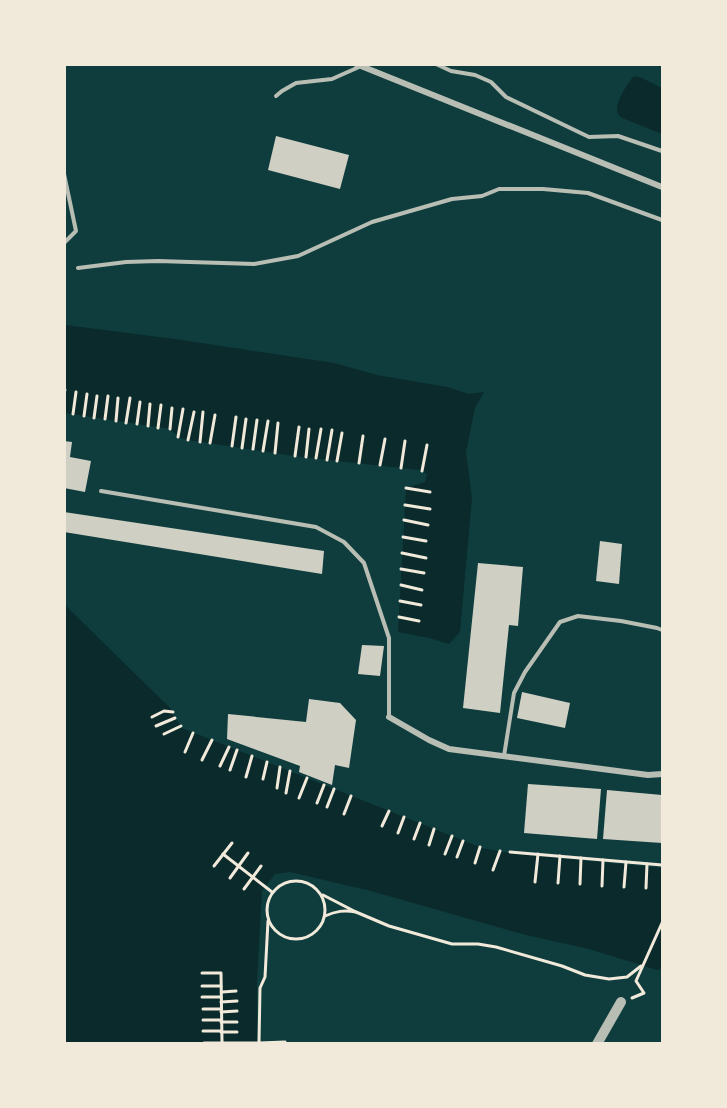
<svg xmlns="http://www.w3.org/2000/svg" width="727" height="1108" font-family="Arial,sans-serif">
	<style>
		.water { fill: #0a2a2b }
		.building { fill: #cfcfc3 }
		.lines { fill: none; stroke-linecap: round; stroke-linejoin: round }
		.path { stroke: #f1e9da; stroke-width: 3 }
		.service { stroke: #b8beb3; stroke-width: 4 }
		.minor { stroke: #b8beb3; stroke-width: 6 }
		.tertiary { stroke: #b8beb3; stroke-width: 10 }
	</style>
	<rect width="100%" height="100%" fill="#0f3d3e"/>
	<g class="water">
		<path d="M634,76l8,2 20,10v46l-40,-16c-3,-3 -5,-4 -5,-9 0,-9 11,-27 17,-33z"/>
		<path d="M65,325l110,14 159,24 43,12 70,12 22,7 15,-2 -9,16 -9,44 6,46 -12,134 -11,12 -20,-6 -31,-6 8,-144 19,-6 2,-8 -8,-4 -118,-13 -113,-17 -8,-2 -10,-9 -105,-16z"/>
		<path d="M64,604l109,107 2,7 7,10 300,120 34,6 146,14v101l-5,1 -68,-21 -63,-14 -155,-44 -81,-19 -15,2 -13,17 -5,90v62h-192z"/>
	</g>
	<g class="building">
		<path d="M276,136l73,19 -9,34 -72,-19z"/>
		<path d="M64,441l8,1 -2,15 21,4 -6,31 -21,-4z"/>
		<path d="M64,512l260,39 -2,23 -258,-42z"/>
		<path d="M600,541l22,3 -3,40 -23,-3z"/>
		<path d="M478,563l45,4 -5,59 -9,-1 -9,88 -37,-5z"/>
		<path d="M362,645l22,1 -4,30 -22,-2z"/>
		<path d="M522,692l48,11 -5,25 -48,-10z"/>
		<path d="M309,699l31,4 16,17 -7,48 -14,-3 -3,20 -33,-13 1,-6 -73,-27 1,-25 78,8z"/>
		<path d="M528,784l73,5 -4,50 -73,-6z"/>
		<path d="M607,790l55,5v48l-59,-4z"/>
	</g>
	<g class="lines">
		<g class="path">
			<path d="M64,392l1,-2"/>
			<path d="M73,414l3,-22"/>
			<path d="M84,416l3,-22"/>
			<path d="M94,418l3,-22"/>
			<path d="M105,419l3,-23"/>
			<path d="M116,421l2,-23"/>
			<path d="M126,423l4,-25"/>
			<path d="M137,424l3,-22"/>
			<path d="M148,426l2,-22"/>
			<path d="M158,428l3,-23"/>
			<path d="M170,429l2,-21"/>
			<path d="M178,437l5,-28"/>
			<path d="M188,440l6,-28"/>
			<path d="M200,442l3,-30"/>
			<path d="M210,443l5,-28"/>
			<path d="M232,446l4,-29"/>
			<path d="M242,448l4,-29"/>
			<path d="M253,449l4,-29"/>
			<path d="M263,451l5,-30"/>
			<path d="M275,453l3,-30"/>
			<path d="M295,456l4,-29"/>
			<path d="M306,457l3,-28"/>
			<path d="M316,458l5,-29"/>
			<path d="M327,460l5,-30"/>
			<path d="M337,461l5,-28"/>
			<path d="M359,463l4,-27"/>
			<path d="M380,465l5,-26"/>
			<path d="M401,468l4,-27"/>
			<path d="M422,471l5,-26"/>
			<path d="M406,488l24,4"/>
			<path d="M405,505l25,4"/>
			<path d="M404,520l24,5"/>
			<path d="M403,537l23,4"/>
			<path d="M402,553l24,5"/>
			<path d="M401,569l23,4"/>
			<path d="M401,585l21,5"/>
			<path d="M400,601l21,4"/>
			<path d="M399,617l20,4"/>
			<path d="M152,717l12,-6 9,1"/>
			<path d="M156,726l19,-8"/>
			<path d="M164,734l17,-8"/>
			<path d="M185,752l8,-19"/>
			<path d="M202,760l10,-20"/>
			<path d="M220,766l9,-19"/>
			<path d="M230,770l7,-20"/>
			<path d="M246,777l6,-21"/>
			<path d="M263,779l4,-17"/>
			<path d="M277,788l3,-21"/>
			<path d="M286,793l4,-22"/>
			<path d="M299,798l8,-20"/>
			<path d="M317,803l7,-18"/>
			<path d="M327,807l7,-18"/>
			<path d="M344,814l7,-18"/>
			<path d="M382,826l7,-15"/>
			<path d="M398,833l6,-16"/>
			<path d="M414,839l6,-16"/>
			<path d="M429,845l5,-16"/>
			<path d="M510,852l152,13"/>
			<path d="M223,854l49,38"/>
			<path d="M445,854l7,-18"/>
			<path d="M457,857l6,-16"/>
			<path d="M475,863l5,-16"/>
			<path d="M214,866l18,-23"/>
			<path d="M493,870l7,-19"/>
			<path d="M230,878l18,-25"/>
			<circle cx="296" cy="910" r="29"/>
			<path d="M535,882l3,-28"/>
			<path d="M558,883l2,-27"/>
			<path d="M580,884l1,-26"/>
			<path d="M602,886l1,-26"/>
			<path d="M624,887l2,-25"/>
			<path d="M646,888l1,-24"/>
			<path d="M244,889l17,-23"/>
			<path d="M323,895l33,17c-12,-2 -20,-1 -31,4"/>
			<path d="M356,912l33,14 63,18h26l18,3 66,19 23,9 24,4 18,-2 14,-11"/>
			<path d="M268,921l-3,56 -5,11 -1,55 26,-1v2"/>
			<path d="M202,973h19l1,69"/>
			<path d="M202,986h19"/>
			<path d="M222,992l14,-1"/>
			<path d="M202,997h19"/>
			<path d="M632,998l12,-5 -8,-12 26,-58"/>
			<path d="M221,1002l16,-1"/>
			<path d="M203,1009h18"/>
			<path d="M221,1012l16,-1"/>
			<path d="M203,1020h18"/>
			<path d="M221,1022h16"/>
			<path d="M203,1031h18"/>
			<path d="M221,1032h16"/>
			<path d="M204,1043h55"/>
		</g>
		<g class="service">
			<path d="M436,64l15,7 24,4 16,7 15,15 83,40 29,-1 44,15"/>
			<path d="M276,96l6,-5 14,-8 36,-4 27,-12"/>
			<path d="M64,174l12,57 -12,12"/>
			<path d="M78,268l48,-6 32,-1 96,3 44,-8 74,-34 80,-23 30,-3 17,-7h44l45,4 74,27"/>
			<path d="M101,491l215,36 28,15 20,21 25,75v79"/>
			<path d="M504,756l10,-63 11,-21 35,-50 18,-6 43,5 36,7 5,2"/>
		</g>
		<g class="minor">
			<path d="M356,64l306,123"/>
			<path d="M389,717l40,23 20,9 199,26 14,-1"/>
		</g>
		<path class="tertiary" d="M597,1044l24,-42"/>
	</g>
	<rect width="727" height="1108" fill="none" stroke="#f1e9da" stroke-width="132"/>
</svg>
